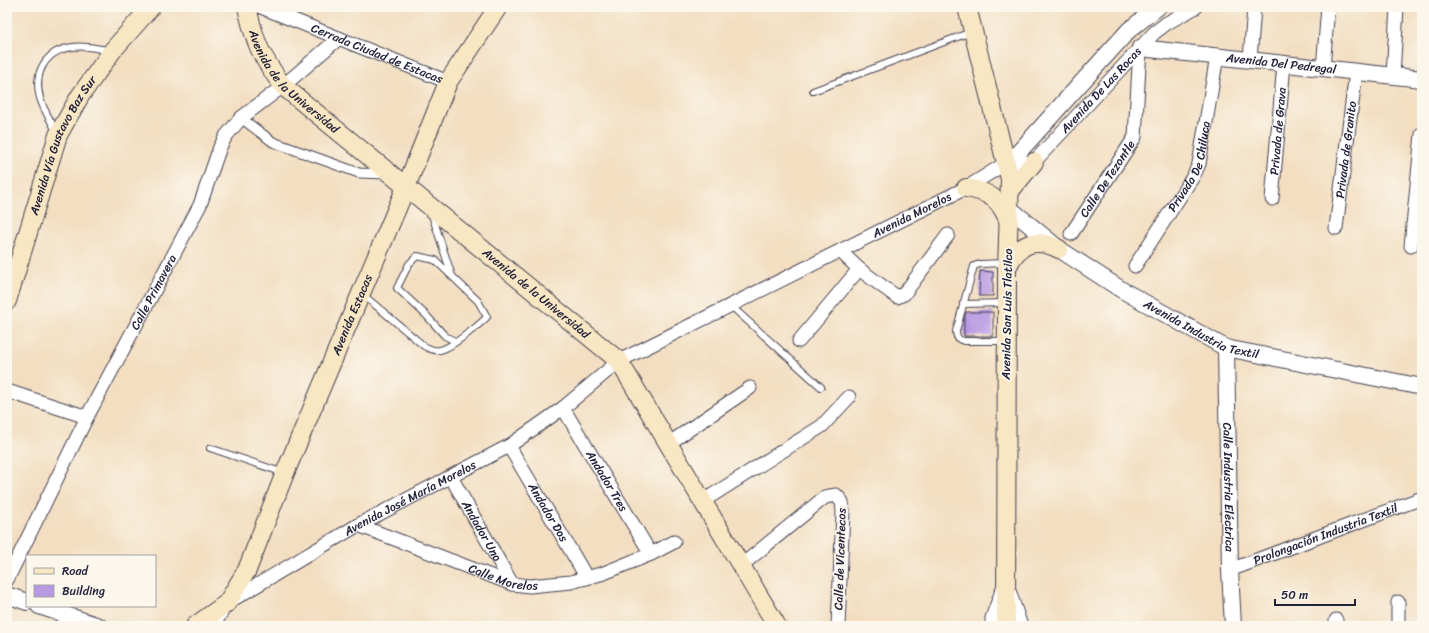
<svg xmlns="http://www.w3.org/2000/svg" width="1429" height="633" font-family="Sriracha,sans-serif">
	<style>
		.building { fill: #b89ae2 }
		.lines { fill: none; stroke-linecap: round; stroke-linejoin: round }
		.service-casing { stroke: #413e4f; stroke-width: 8 }
		.pedestrian-casing { stroke: #413e4f; stroke-width: 11 }
		.minor-casing { stroke: #413e4f; stroke-width: 15 }
		.tertiary-casing { stroke: #413e4f; stroke-width: 18 }
		.secondary-casing { stroke: #413e4f; stroke-width: 20 }
		.service { stroke: #fff; stroke-width: 6 }
		.pedestrian { stroke: #fff; stroke-width: 9 }
		.minor { stroke: #fff; stroke-width: 13 }
		.tertiary { stroke: #fff; stroke-width: 16 }
		.secondary { stroke: #f9e7c3; stroke-width: 18 }
		.labels { text-anchor: middle; stroke-width: 4; stroke-linejoin: round; paint-order: stroke }
		.street-label { font-size: 12px; fill: #22223b; stroke: #fbf7ec }
	</style>
	<rect width="100%" height="100%" fill="#fbf7ec"/>
	<filter id="ink" filterUnits="userSpaceOnUse"><feTurbulence type="fractalNoise" baseFrequency=".025" numOctaves="2"/><feDisplacementMap in="SourceGraphic" scale="8" xChannelSelector="R" yChannelSelector="G"/><feConvolveMatrix kernelMatrix="1 2 1 2 8 2 1 2 1" color-interpolation-filters="sRGB"/></filter>
	<filter id="wash" filterUnits="userSpaceOnUse"><feTurbulence type="fractalNoise" baseFrequency=".012" numOctaves="4" result="noise"/><feDisplacementMap in="SourceGraphic" scale="16" xChannelSelector="R" yChannelSelector="G"/><feGaussianBlur stdDeviation="0.9" result="paint"/><feColorMatrix in="noise" values="0 0 0 0 0 0 0 0 0 0 0 0 0 0 0 0 0 1.4 0 .05"/><feComposite in="paint" operator="in"/></filter>
	<g filter="url(#wash)">
		<rect width="100%" height="100%" fill="#f3dec1"/>
		<g id="blocks">
			<g class="building">
				<path d="M980,271l13,1v24h-14z"/>
				<path d="M966,312h27v24h-29v-16z"/>
			</g>
		</g>
	</g>
	<g filter="url(#ink)">
		<use href="#blocks" fill-opacity="0" stroke="#413e4f" stroke-width="1"/>
		<g class="lines">
			<g class="service-casing">
				<g id="service">
					<path d="M813,91l158,-59"/>
					<path d="M56,131c-5,-10 -13,-22 -16,-33 -7,-26 6,-48 33,-51 11,-2 25,2 36,3"/>
					<path d="M432,215l20,61"/>
					<path d="M1005,263l-25,1 -6,2 -18,65c0,6 2,9 8,10h41"/>
					<path d="M362,294l62,52c6,3 10,5 16,4 11,-2 39,-25 47,-33l-9,-16 -43,-41 -18,-4 -8,8 -12,24 30,28 18,20 10,5"/>
					<path d="M963,304l42,-1"/>
					<path d="M730,305l91,82"/>
					<path d="M210,448l74,25"/>
				</g>
			</g>
			<g class="pedestrian-casing">
				<path id="pedestrian" d="M241,118l32,24 86,31 29,1"/>
			</g>
			<g class="minor-casing">
				<g id="minor">
					<path id="s1" d="M261,7l187,75"/>
					<path d="M1250,60l4,-53"/>
					<path d="M1323,68l5,-61"/>
					<path d="M1393,76l4,-69"/>
					<path id="s2" d="M1272,199l12,-135"/>
					<path id="s3" d="M1336,228l20,-156"/>
					<path id="s4" d="M1071,234l64,-97 5,-89"/>
					<path d="M1411,246l11,-112"/>
					<path d="M840,251l19,18 38,28 7,-3 44,-59"/>
					<path id="s5" d="M1135,266l59,-91 5,-11 18,-108"/>
					<path d="M799,341l60,-72"/>
					<path d="M7,391l80,26"/>
					<path id="s6" d="M563,408l88,146"/>
					<path d="M668,444l82,-56"/>
					<path id="s7" d="M509,446l78,132"/>
					<path id="s8" d="M451,477l61,107"/>
					<path d="M703,501l119,-75 27,-29"/>
					<path id="s9" d="M358,525l154,59 18,2 41,-4 33,-9 47,-19 23,-12"/>
					<path d="M742,565l83,-68 11,-2 6,7 1,10 -5,114"/>
					<path id="s10" d="M1230,570l192,-72"/>
					<path id="s11" d="M7,580l80,-163 113,-212 20,-58 6,-11 15,-18 42,-32 56,-48"/>
					<path d="M1009,590l12,36"/>
					<path d="M1336,620v6"/>
					<path id="s12" d="M213,626l14,-23 131,-78 151,-79 54,-38 56,-47 347,-173 40,-25 28,-1 120,-129 13,-10 29,-16"/>
					<path d="M992,626v-8l11,-30"/>
					<path d="M1398,626v-24"/>
				</g>
			</g>
			<g class="tertiary-casing">
				<g id="tertiary">
					<path id="s13" d="M1140,48l282,31"/>
					<path d="M1006,163l12,-10 111,-123 29,-23"/>
					<path id="s14" d="M1009,208l50,41 63,41 104,58 196,39"/>
					<path id="s15" d="M1226,348l4,222 3,56"/>
					<path d="M7,595l20,7"/>
					<path d="M39,606l60,20"/>
				</g>
			</g>
			<g class="secondary-casing">
				<g id="secondary">
					<path id="s16" d="M247,7c8,37 14,49 36,79l336,275 158,265"/>
					<path d="M967,7l43,172 -3,90 -1,357"/>
					<path d="M966,188c24,4 34,11 43,34"/>
					<path d="M1010,191l24,-29"/>
					<path d="M1007,268c11,-25 28,-31 52,-19"/>
					<path id="s17" d="M7,301l51,-166 22,-39 33,-46 38,-43"/>
					<path id="s18" d="M195,626l32,-23 20,-33 38,-97 121,-286 42,-105 50,-75"/>
				</g>
			</g>
			<use href="#service" class="service"/>
			<use href="#pedestrian" class="pedestrian"/>
			<use href="#minor" class="minor"/>
			<use href="#tertiary" class="tertiary"/>
			<use href="#secondary" class="secondary"/>
		</g>
	</g>
	<g class="labels">
		<g class="street-label">
			<text dy="4" stroke="none"><textPath href="#s1" startOffset="125">Cerrada Ciudad de Estacas</textPath></text>
			<text dy="4" stroke="none"><textPath href="#s13" startOffset="142">Avenida Del Pedregal</textPath></text>
			<text dy="4" stroke="none"><textPath href="#s16" startOffset="91">Avenida de la Universidad</textPath></text>
			<text dy="4" stroke="none"><textPath href="#s12" startOffset="1050">Avenida De Las Rocas</textPath></text>
			<text dy="4" stroke="none"><textPath href="#s2" startOffset="68">Privada de Grava</textPath></text>
			<text dy="4" stroke="none"><textPath href="#s17" startOffset="166">Avenida Vía Gustavo Baz Sur</textPath></text>
			<text dy="4" stroke="none"><textPath href="#s3" startOffset="79">Privada de Granito</textPath></text>
			<text dy="4" stroke="none"><textPath href="#s5" startOffset="115">Privada De Chiluca</textPath></text>
			<text dy="4" stroke="none"><textPath href="#s4" startOffset="66">Calle De Tezontle</textPath></text>
			<text dy="4" stroke="none"><textPath href="#s12" startOffset="816">Avenida Morelos</textPath></text>
			<text dy="4" stroke="none"><textPath href="#s11" startOffset="323">Calle Primavera</textPath></text>
			<text dy="4" stroke="none"><textPath href="#s16" startOffset="415">Avenida de la Universidad</textPath></text>
			<text transform="translate(1007 314) rotate(-89)" y="4">Avenida San Luis Tlatilco</text>
			<text dy="4" stroke="none"><textPath href="#s18" startOffset="354">Avenida Estacas</textPath></text>
			<text dy="4" stroke="none"><textPath href="#s14" startOffset="229">Avenida Industria Textil</textPath></text>
			<text dy="4" stroke="none"><textPath href="#s6" startOffset="85">Andador Tres</textPath></text>
			<text dy="4" stroke="none"><textPath href="#s15" startOffset="139">Calle Industria Eléctrica</textPath></text>
			<text dy="4" stroke="none"><textPath href="#s12" startOffset="238">Avenida José María Morelos</textPath></text>
			<text dy="4" stroke="none"><textPath href="#s7" startOffset="77">Andador Dos</textPath></text>
			<text dy="4" stroke="none"><textPath href="#s8" startOffset="62">Andador Uno</textPath></text>
			<text dy="4" stroke="none"><textPath href="#s10" startOffset="102">Prolongación Industria Textil</textPath></text>
			<text transform="translate(840 559) rotate(-88)" y="4">Calle de Vicentecos</text>
			<text dy="4" stroke="none"><textPath href="#s9" startOffset="155">Calle Morelos</textPath></text>
		</g>
	</g>
	<rect width="1429" height="633" fill="none" stroke="#fbf7ec" stroke-width="24"/>
	<rect x="26" y="555" width="130" height="52" fill="#fbf7ec" stroke="#a4a2a5"/>
	<rect x="34" y="568" width="20" height="6" fill="#f9e7c3" stroke="#a4a2a5"/>
	<text x="62" y="575" font-size="12" fill="#22223b">Road</text>
	<rect x="34" y="585" width="20" height="12" fill="#b89ae2" stroke="#a4a2a5"/>
	<text x="62" y="595" font-size="12" fill="#22223b">Building</text>
	<path d="M1275 599v6h80v-6" fill="none" stroke="#22223b" stroke-width="2"/>
	<text x="1281" y="599" font-size="12" fill="#22223b" stroke="#fbf7ec" stroke-width="3" paint-order="stroke">50 m</text>
</svg>
